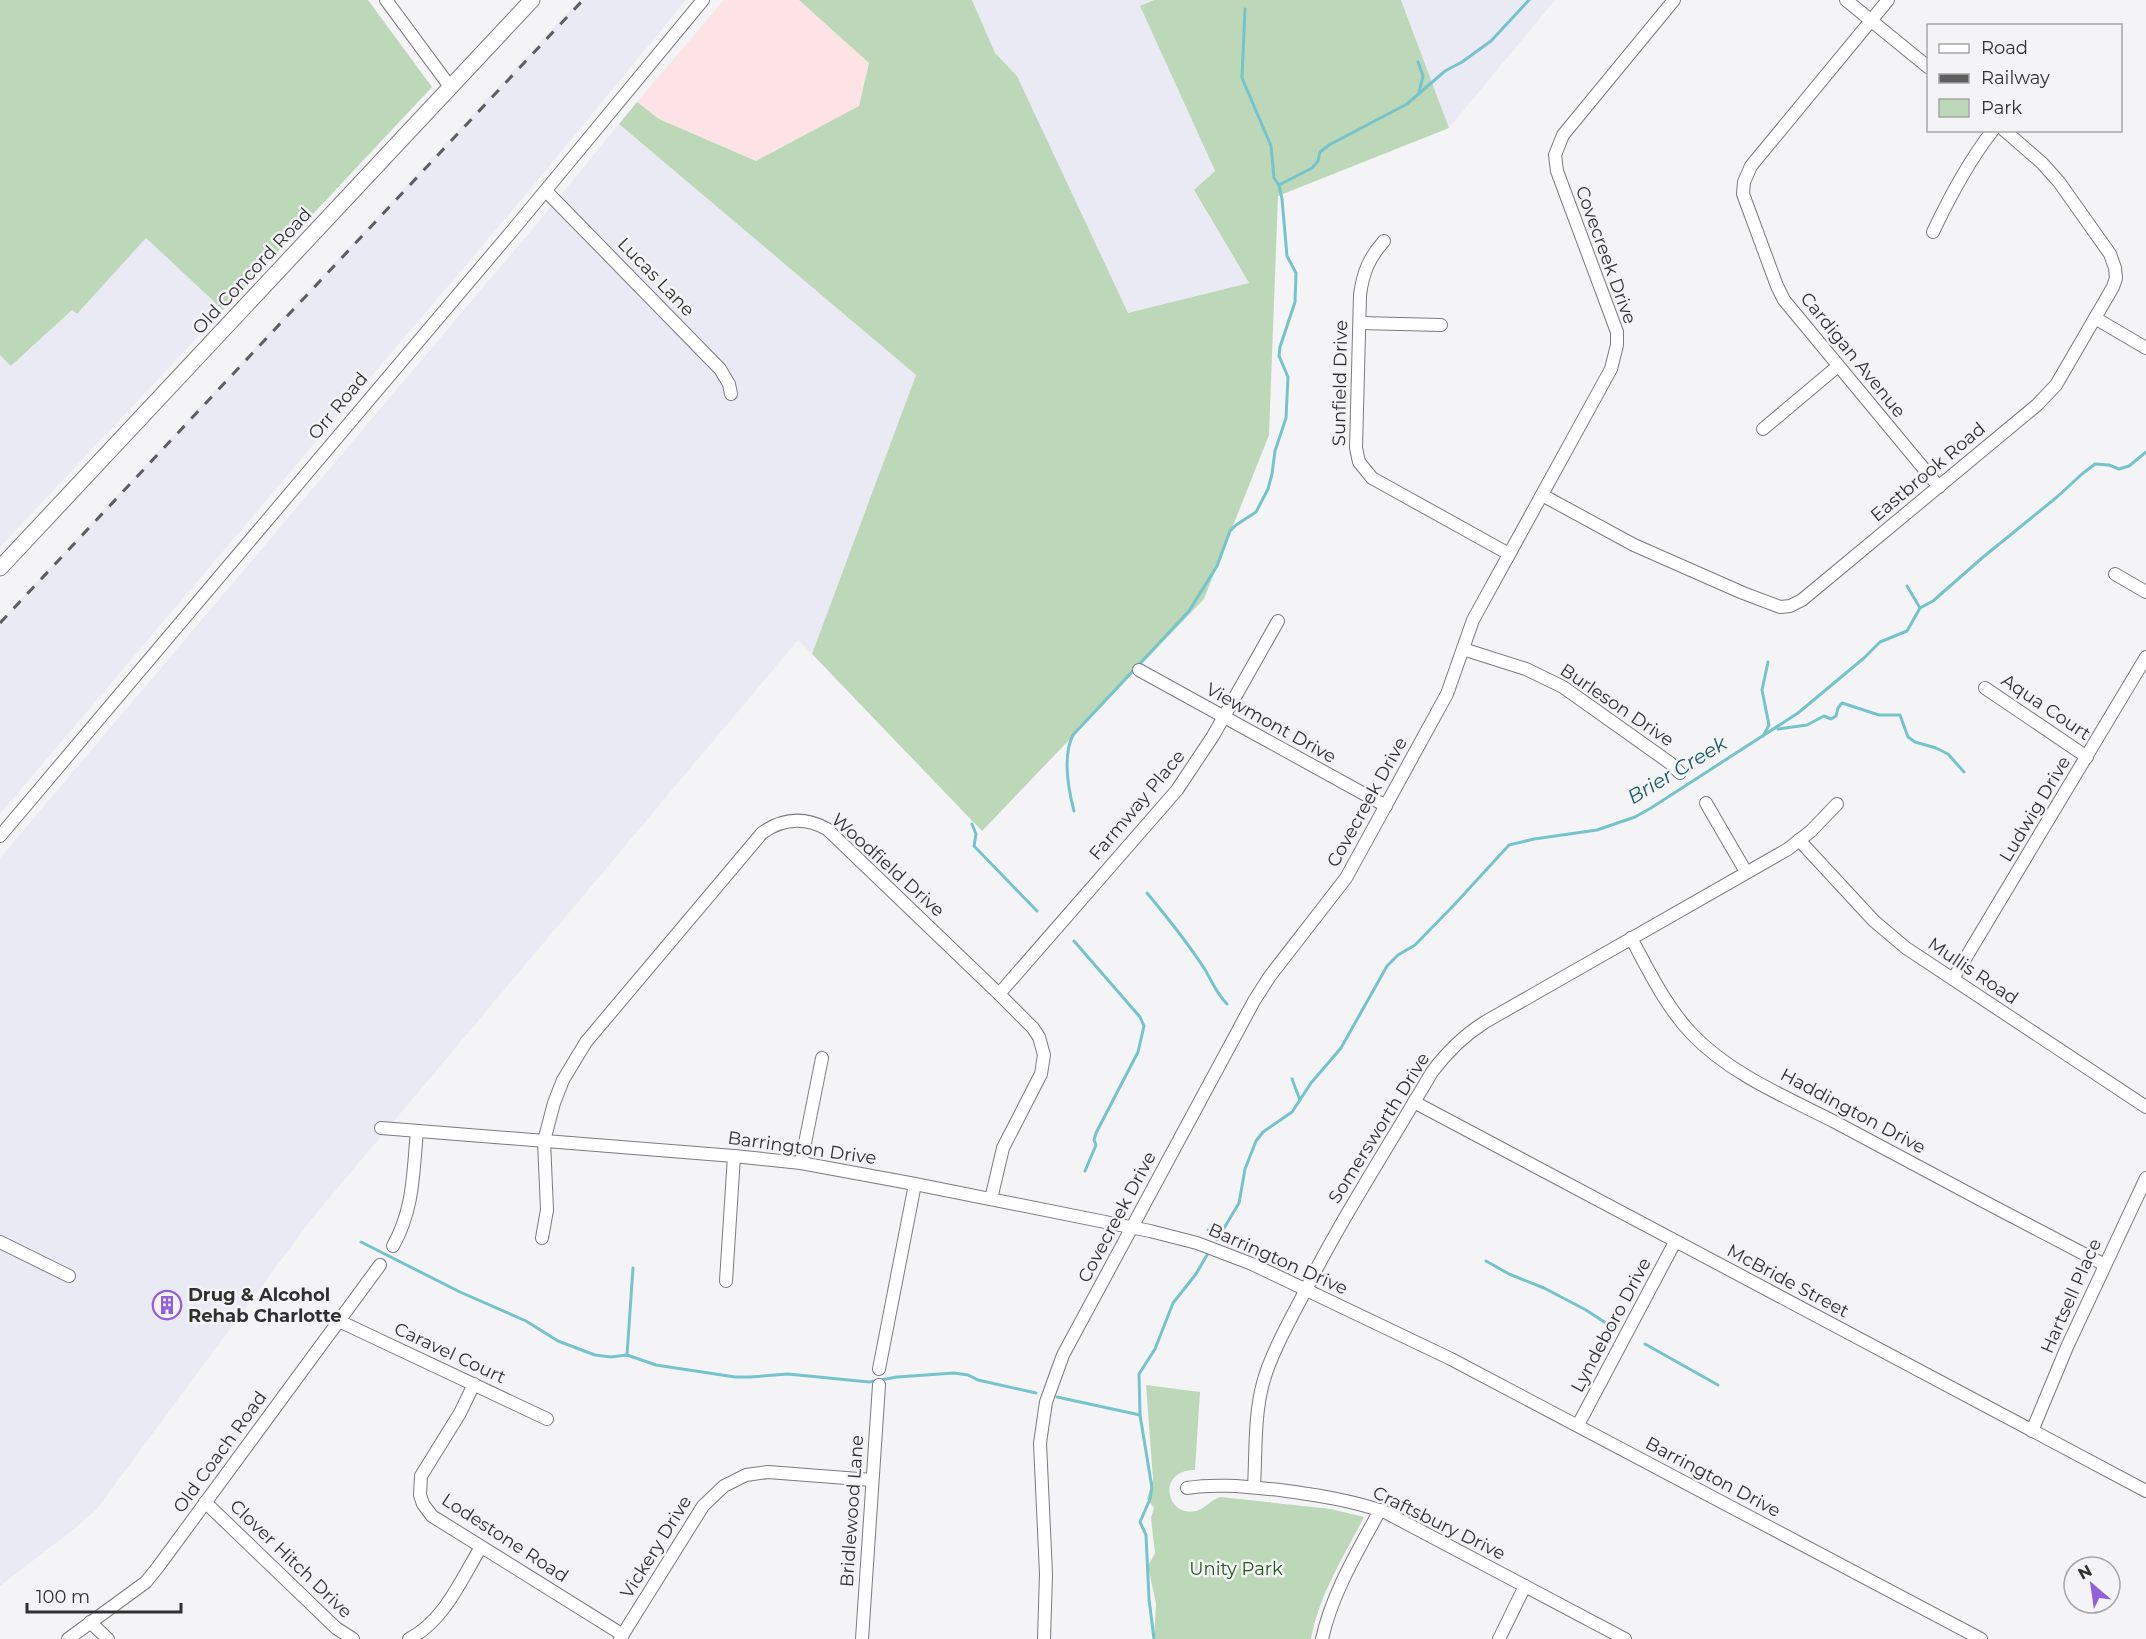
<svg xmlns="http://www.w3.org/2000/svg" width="2146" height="1639" font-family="Montserrat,sans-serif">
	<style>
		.commercial { fill: #fde2e6 }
		.built { fill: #eaeaf5 }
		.green { fill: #bdd8b9 }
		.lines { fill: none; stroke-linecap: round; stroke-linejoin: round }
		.stream { stroke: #75c4cc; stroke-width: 3 }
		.minor-casing { stroke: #7b7b7f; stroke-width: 14 }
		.tertiary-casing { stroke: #7b7b7f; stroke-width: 17 }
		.minor { stroke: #fff; stroke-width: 12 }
		.tertiary { stroke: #fff; stroke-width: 15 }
		.rail { stroke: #5d5d5e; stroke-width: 3; stroke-dasharray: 10 10; stroke-linecap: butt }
		.labels { text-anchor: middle; stroke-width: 5; stroke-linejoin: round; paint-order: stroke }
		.street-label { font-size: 18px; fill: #303031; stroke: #f4f4f7 }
		.poi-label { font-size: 18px; font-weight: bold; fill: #303031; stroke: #f4f4f7; text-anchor: start }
		.park-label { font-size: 18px; fill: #23591b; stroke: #f4f4f7 }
		.water-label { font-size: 20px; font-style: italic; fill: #175a61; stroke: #f4f4f7 }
	</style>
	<rect width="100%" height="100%" fill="#f4f4f7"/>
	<path class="commercial" d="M724,0h75l70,63 -10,44 -103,54 -97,-42 -22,-17z"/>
	<g class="built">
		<path d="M579,0h107l-164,199 -522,615v-193z"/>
		<path d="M972,0h182l-14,6 75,166 -21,19 55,93 -121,30 -111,-238 -22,-23z"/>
		<path d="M1401,0h154l-106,128z"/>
		<path d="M619,124l297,251 -104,279 -14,-14 -488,581 -214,289 -22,19 -74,57v-728l541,-639z"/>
		<path d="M146,238l77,72 -223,237v-192l12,11 60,-56 5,4z"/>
	</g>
	<g class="green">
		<path d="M0,0h368l64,87 -209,223 -77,-72 -69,76 -5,-4 -61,56 -11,-11z"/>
		<path d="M799,0h173l23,53 22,23 111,237 121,-30 -55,-93 21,-19 -75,-165 14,-6h247l48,128 -171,68 -9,239 -65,164 -222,232 -170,-177 104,-279 -297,-251 18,-22 22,17 97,42 103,-55 10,-43z"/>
		<path d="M1146,1385l54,7 -5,78c-39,0 -29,48 1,41 8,-2 15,-11 24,-14l111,12 33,8c-20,39 -45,78 -53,122h-157l2,-35 -8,-38 7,-13 -4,-35 3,-10 -7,-9 6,-20z"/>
	</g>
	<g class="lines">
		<g class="stream">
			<path d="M1418,62l5,14 -4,16"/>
			<path d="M1279,185l33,-17 6,-7 2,-9 9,-7 78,-41 38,-33 17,-9 29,-21 38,-41"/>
			<path d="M1907,586l13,22"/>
			<path d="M1778,729l29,-4 17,-9 7,3 5,-3 2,-8 4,-5 37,12h21l8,22 7,5 21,6 12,6 16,18"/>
			<path d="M1763,736l6,-11 -7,-35 6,-28"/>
			<path d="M1074,811c-6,-23 -12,-54 -1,-76l116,-124 28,-45 13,-35 6,-6 20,-13 12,-23 4,-15 3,-23 11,-33 2,-41 -9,-21 1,-9 15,-45 1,-29 -9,-17 -5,-57 -3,-14 -5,-7 -3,-32 -29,-68 3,-69"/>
			<path d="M972,824l4,10 -2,12 63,65"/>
			<path d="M1147,893c20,24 40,49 57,75 8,13 12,25 23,36"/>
			<path d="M1074,941l66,76 4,9 -6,26 -42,81 -2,7 2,5 -11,26"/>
			<path d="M1292,1079l8,21"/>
			<path d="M1208,1230l12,6"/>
			<path d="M1217,1240l22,-37 6,-34 11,-28 7,-9 29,-20 19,-29 30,-35 46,-82 11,-11 17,-10 39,-40 55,-60 25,-6 63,-9 38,-13 16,-9 147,-95 66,-55 16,-16 27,-11 13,-23 13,-7 49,-43 75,-61 25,-23 13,-10 14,1 10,4 10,-3 17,-14"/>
			<path d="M361,1242l99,50 66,29 32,20 37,14 16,2 16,-2 29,10 79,12h15l38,-3 81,8 28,-5 57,-4 14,2 10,5 58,13"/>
			<path d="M1486,1261l23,13 35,14 42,22 26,17"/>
			<path d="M1645,1344l73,41"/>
			<path d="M627,1355l6,-87"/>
			<path d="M1057,1397l83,18"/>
			<path d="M1154,1639l-5,-40 -3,-64 -6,-13 10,-23 2,-11 -12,-73 -1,-41 16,-25 18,-46 23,-29 11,-19"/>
		</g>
		<g class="minor-casing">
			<g id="minor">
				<path d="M386,0l65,88"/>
				<path d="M1846,0l82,67"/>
				<path d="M1888,0l-137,166 -7,16 -1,12 34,92 7,14 155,187"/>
				<path d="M546,191l174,178 9,15 2,10"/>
				<path d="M1933,232c17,-36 35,-70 60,-102"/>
				<path d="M1384,241c-15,17 -21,31 -24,54l-4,153 3,14 13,16 137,76"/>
				<path d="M2095,318l51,30"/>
				<path d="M1360,323l81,2"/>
				<path d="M1763,429l75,-63"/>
				<path d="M1542,495l92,50 109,48 37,14 10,-1 12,-6 235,-195 19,-20 57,-98 3,-9 -1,-10 -5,-14 -51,-72 -17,-19 -38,-33"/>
				<path d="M2115,574l31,18"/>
				<path d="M1463,649l63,20 37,18 107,76 10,10"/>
				<path d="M1139,670l247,136"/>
				<path d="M1985,688l102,69"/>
				<path d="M1706,803l40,69"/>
				<path d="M0,836l517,-611 186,-225"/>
				<path d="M1799,840l75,81 32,27 240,159"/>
				<path d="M1631,938c18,33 35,69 61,96 38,40 94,63 143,88 89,48 180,96 270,143"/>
				<path d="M1953,979l193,-322"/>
				<path d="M999,994l178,-204 36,-54 65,-115"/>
				<path d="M1414,1102l732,389"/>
				<path d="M381,1128l353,28 67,7 114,21 235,47 47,12 55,21 199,95 530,280"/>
				<path d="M801,1163l21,-105"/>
				<path d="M542,1238l5,-28 -3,-69 10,-38 9,-23 23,-38 176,-209c21,-15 43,-16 65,-4l172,165 34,34 6,9 5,18 -3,19 -38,74 -12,51"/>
				<path d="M0,1242l69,34"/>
				<path d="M393,1246c21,-37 20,-74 24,-115"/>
				<path d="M726,1281l8,-125"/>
				<path d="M339,1321l208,98"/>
				<path d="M879,1369l36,-185"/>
				<path d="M474,1384l-14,29 -39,63 -1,19 3,9 9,12 191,119"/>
				<path d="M1578,1425l97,-183"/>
				<path d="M2032,1431l35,-84 79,-169"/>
				<path d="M1254,1487c2,-34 0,-71 9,-104 7,-27 26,-61 39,-86 39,-78 86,-150 130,-225 15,-20 31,-36 53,-50l303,-173 23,-18 26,-27"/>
				<path d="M1187,1488c31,-5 61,-1 93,2 36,5 71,10 105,22l240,127"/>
				<path d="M205,1502l131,126 17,11"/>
				<path d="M90,1622l18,17"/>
				<path d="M68,1639l78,-57 12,-15 222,-302"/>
				<path d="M409,1639c35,-18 52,-59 72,-92"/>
				<path d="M620,1639l83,-133 21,-20 22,-11 22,-3 104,8"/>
				<path d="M862,1639l17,-254"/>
				<path d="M1044,1639l2,-65 -6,-131 6,-41 17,-47 191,-354 16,-25 76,-98 101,-184 26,-74 138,-251 6,-24v-13l-60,-161 -2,-16 8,-20 111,-135"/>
				<path d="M1322,1639c10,-46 36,-88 58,-129"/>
				<path d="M1499,1639l26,-53"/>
			</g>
		</g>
		<g class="tertiary-casing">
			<path id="tertiary" d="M0,568l532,-568"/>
		</g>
		<use href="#minor" class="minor"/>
		<use href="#tertiary" class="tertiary"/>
		<path class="rail" d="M0,623l583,-623"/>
	</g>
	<defs>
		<g id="building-ring" transform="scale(1.5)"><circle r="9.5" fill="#f4f4f7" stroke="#9260d9" stroke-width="1.5"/><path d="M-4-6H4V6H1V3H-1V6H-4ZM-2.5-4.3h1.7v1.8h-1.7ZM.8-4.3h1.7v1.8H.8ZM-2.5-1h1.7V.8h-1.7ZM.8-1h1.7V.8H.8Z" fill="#9260d9"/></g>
	</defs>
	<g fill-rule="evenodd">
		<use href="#building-ring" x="167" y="1305"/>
	</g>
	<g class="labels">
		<g class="street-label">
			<text transform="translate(1606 255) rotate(70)" y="6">Covecreek Drive</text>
			<text transform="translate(252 271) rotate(-47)" y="6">Old Concord Road</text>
			<text transform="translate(656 277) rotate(46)" y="6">Lucas Lane</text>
			<text transform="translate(1853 355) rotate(51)" y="6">Cardigan Avenue</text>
			<text transform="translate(1340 383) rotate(-89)" y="6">Sunfield Drive</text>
			<text transform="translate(338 406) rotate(-50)" y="6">Orr Road</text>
			<text transform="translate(1928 472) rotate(-40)" y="6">Eastbrook Road</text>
			<text transform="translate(1617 705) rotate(34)" y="6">Burleson Drive</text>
			<text transform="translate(2046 707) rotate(34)" y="6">Aqua Court</text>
			<text transform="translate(1271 723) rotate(29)" y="6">Viewmont Drive</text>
			<text transform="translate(1367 802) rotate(-61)" y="6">Covecreek Drive</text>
			<text transform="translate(1137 805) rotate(-50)" y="6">Farmway Place</text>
			<text transform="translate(2035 809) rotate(-59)" y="6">Ludwig Drive</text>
			<text transform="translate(888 865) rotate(42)" y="6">Woodfield Drive</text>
			<text transform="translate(1973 971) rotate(34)" y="6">Mullis Road</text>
			<text transform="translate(1853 1111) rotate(28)" y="6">Haddington Drive</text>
			<text transform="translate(1379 1128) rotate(-58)" y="6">Somersworth Drive</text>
			<text transform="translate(802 1148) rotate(8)" y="6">Barrington Drive</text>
			<text transform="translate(1117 1217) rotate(-62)" y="6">Covecreek Drive</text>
			<text transform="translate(1278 1259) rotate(24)" y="6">Barrington Drive</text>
			<text transform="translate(1788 1281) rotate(28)" y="6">McBride Street</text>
			<text transform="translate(2071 1296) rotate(-66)" y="6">Hartsell Place</text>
			<text transform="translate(1611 1325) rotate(-62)" y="6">Lyndeboro Drive</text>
			<text transform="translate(450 1353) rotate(25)" y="6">Caravel Court</text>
			<text transform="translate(220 1452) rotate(-54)" y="6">Old Coach Road</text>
			<text transform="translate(1713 1477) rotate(28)" y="6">Barrington Drive</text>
			<text transform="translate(852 1511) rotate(-86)" y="6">Bridlewood Lane</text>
			<text transform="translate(1439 1523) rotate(26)" y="6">Craftsbury Drive</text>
			<text transform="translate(505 1538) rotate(33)" y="6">Lodestone Road</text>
			<text transform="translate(656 1547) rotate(-58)" y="6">Vickery Drive</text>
			<text transform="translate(291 1559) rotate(44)" y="6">Clover Hitch Drive</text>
		</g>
		<g class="poi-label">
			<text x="188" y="1301">Drug &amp; Alcohol<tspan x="188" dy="21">Rehab Charlotte</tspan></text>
		</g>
		<g class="park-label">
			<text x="1236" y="1575">Unity Park</text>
		</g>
		<g class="water-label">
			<text transform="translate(1677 770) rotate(-31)" y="7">Brier Creek</text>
		</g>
	</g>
	<rect x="1927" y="24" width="195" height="108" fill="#f4f4f7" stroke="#a6a6a8" stroke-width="1.5"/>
	<rect x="1939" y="44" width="30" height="9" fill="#ffffff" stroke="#a6a6a8" stroke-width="1.5"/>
	<text x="1981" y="54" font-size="18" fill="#303031">Road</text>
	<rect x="1939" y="74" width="30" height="9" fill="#5d5d5e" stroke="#a6a6a8" stroke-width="1.5"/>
	<text x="1981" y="84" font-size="18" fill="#303031">Railway</text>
	<rect x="1939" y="99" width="30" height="18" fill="#bdd8b9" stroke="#a6a6a8" stroke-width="1.5"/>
	<text x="1981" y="114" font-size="18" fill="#303031">Park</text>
	<g transform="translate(2092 1585) rotate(331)"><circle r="28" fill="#f4f4f7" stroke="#a6a6a8" stroke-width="1.5"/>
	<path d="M0-4.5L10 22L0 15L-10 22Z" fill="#9260d9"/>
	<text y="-9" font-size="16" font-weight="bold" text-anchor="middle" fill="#303031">N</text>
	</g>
	<path d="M27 1603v9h154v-9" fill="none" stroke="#303031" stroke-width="3"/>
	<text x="36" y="1603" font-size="18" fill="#303031" stroke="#f4f4f7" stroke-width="4.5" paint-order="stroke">100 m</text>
</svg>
